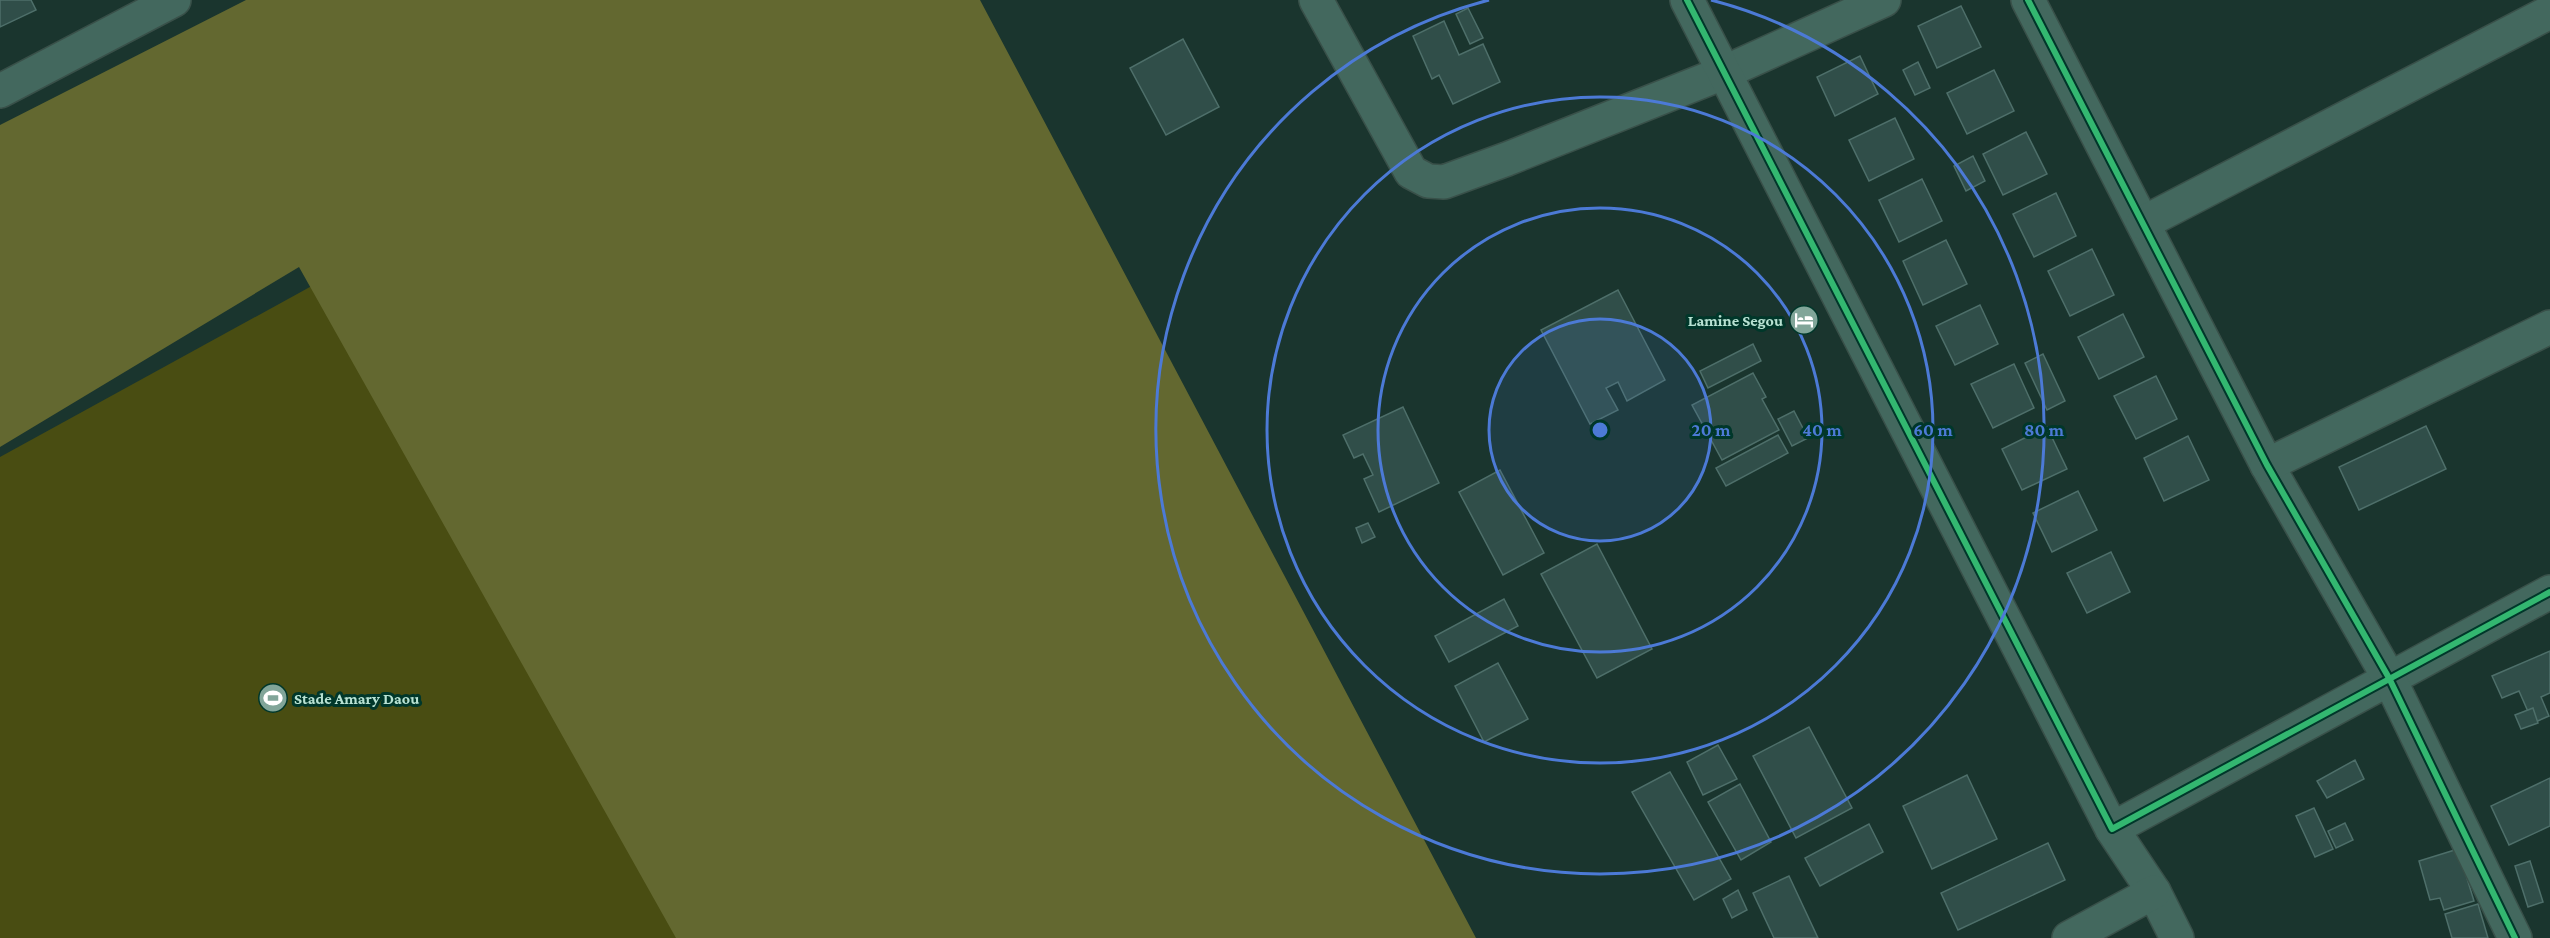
<svg xmlns="http://www.w3.org/2000/svg" width="2550" height="938" font-family="'Crimson Pro',serif">
	<style>
		.green { fill: #494d12 }
		.forest { fill: #636830 }
		.building { fill: #304e49; stroke: #4e6f6a; stroke-width: 1.5 }
		.lines { fill: none; stroke-linecap: round; stroke-linejoin: round }
		.minor-casing { stroke: #395049; stroke-width: 36 }
		.minor { stroke: #43685e; stroke-width: 33 }
		.cycleway-casing { stroke: #00372a; stroke-width: 10 }
		.cycleway { stroke: #33b770; stroke-width: 6 }
		.ring { fill: none; stroke: #4c7ad6; stroke-width: 3 }
		.labels { text-anchor: middle; stroke-width: 6; stroke-linejoin: round; paint-order: stroke }
		.poi-label { font-size: 16px; font-weight: bold; fill: #b8e2d3; stroke: #00372a; text-anchor: end }
		.centre { fill: #4c7ad6; stroke: #00372a; stroke-width: 3 }
		.ring-label { font-size: 18px; text-anchor: middle; font-weight: bold; fill: #4c7ad6; stroke: #00372a; stroke-width: 6; stroke-linejoin: round; paint-order: stroke }
	</style>
	<rect width="100%" height="100%" fill="#1a352e"/>
	<path class="green" d="M319,282l358,656h-677v-481z"/>
	<path class="forest" d="M246,0h734l496,938h-800l-377,-671 -299,180v-322z"/>
	<g class="building">
		<path d="M0,0h31l5,10 -36,17z"/>
		<path d="M1961,6l20,41 -44,21 -19,-42z"/>
		<path d="M1468,8l15,30 -13,6 -14,-30z"/>
		<path d="M1444,21l15,34 24,-11 17,38 -47,22 -14,-29 -7,4 -19,-43z"/>
		<path d="M1183,39l36,68 -53,28 -36,-67z"/>
		<path d="M1860,56l18,38 -43,22 -18,-39z"/>
		<path d="M1918,62l12,26 -15,7 -12,-25z"/>
		<path d="M1994,70l20,41 -47,23 -20,-41z"/>
		<path d="M1895,118l19,41 -45,22 -20,-41z"/>
		<path d="M2026,132l21,42 -44,21 -20,-41z"/>
		<path d="M1973,156l12,25 -19,10 -12,-25z"/>
		<path d="M1922,179l20,42 -43,21 -20,-42z"/>
		<path d="M2056,193l20,43 -42,21 -21,-43z"/>
		<path d="M1946,240l21,44 -44,21 -20,-44z"/>
		<path d="M2092,249l22,46 -44,21 -22,-45z"/>
		<path d="M1618,290l47,90 -38,21 -9,-19 -12,6 12,22 -28,14 -49,-94z"/>
		<path d="M1980,305l18,39 -43,21 -19,-39z"/>
		<path d="M2123,314l21,43 -45,22 -21,-42z"/>
		<path d="M1753,344l8,17 -53,27 -8,-17z"/>
		<path d="M2043,354l22,47 -18,9 -22,-47z"/>
		<path d="M2014,364l20,44 -41,20 -22,-44z"/>
		<path d="M1753,373l13,24 -4,2 17,31 -57,30 -30,-55z"/>
		<path d="M2156,376l21,43 -41,20 -22,-43z"/>
		<path d="M1403,407l36,76 -60,29 -15,-33 9,-4 -10,-21 -9,4 -11,-23z"/>
		<path d="M1794,411l14,27 -16,8 -14,-27z"/>
		<path d="M2426,426l20,43 -87,41 -20,-43z"/>
		<path d="M2047,427l20,42 -45,21 -20,-41z"/>
		<path d="M1778,435l10,18 -62,33 -10,-18z"/>
		<path d="M2188,436l21,44 -45,21 -20,-43z"/>
		<path d="M1500,470l44,83 -41,22 -44,-83z"/>
		<path d="M2078,491l19,39 -45,22 -19,-39z"/>
		<path d="M1368,523l7,14 -13,6 -6,-15z"/>
		<path d="M1597,544l55,105 -55,29 -56,-104z"/>
		<path d="M2111,552l19,40 -43,21 -20,-40z"/>
		<path d="M1504,599l14,27 -69,36 -14,-26z"/>
		<path d="M2550,651v42l-9,4 8,19 -16,7 -14,-32 -17,7 -10,-22z"/>
		<path d="M1498,663l30,56 -44,23 -29,-56z"/>
		<path d="M2533,708l5,15 -17,6 -6,-14z"/>
		<path d="M1809,727l43,81 -56,30 -43,-82z"/>
		<path d="M1718,745l19,34 -34,16 -16,-33z"/>
		<path d="M2355,760l9,19 -37,19 -10,-17z"/>
		<path d="M1670,772l61,107 -37,21 -62,-108z"/>
		<path d="M1967,775l30,64 -65,30 -29,-63z"/>
		<path d="M2550,778v48l-41,19 -18,-39z"/>
		<path d="M1740,784l31,58 -30,18 -33,-58z"/>
		<path d="M2314,808l19,41 -18,8 -19,-41z"/>
		<path d="M2345,823l8,17 -17,8 -8,-17z"/>
		<path d="M1869,824l14,28 -63,34 -15,-28z"/>
		<path d="M2048,843l17,37 -107,50 -17,-37z"/>
		<path d="M2458,849l16,52 -30,9 -4,-12 -10,2 -11,-39z"/>
		<path d="M2530,861l13,41 -15,5 -13,-41z"/>
		<path d="M1789,876l29,62h-44l-21,-45z"/>
		<path d="M1738,890l9,20 -15,8 -9,-19z"/>
		<path d="M2478,904l10,34h-36l-7,-24z"/>
	</g>
	<g class="lines">
		<g class="minor-casing">
			<g id="minor">
				<path d="M1316,0l95,172 17,9 16,1 63,-23 216,-86 161,-73"/>
				<path d="M1687,0l425,829 438,-237"/>
				<path d="M2028,0l239,465 122,213 126,260"/>
				<path d="M0,91l174,-91"/>
				<path d="M2143,223l407,-211"/>
				<path d="M2267,465l283,-138"/>
				<path d="M2112,829l42,63 23,46"/>
				<path d="M2069,938l85,-46"/>
			</g>
		</g>
		<use href="#minor" class="minor"/>
		<g class="cycleway-casing">
			<g id="cycleway">
				<path d="M1687,0l425,829 438,-237"/>
				<path d="M2028,0l239,465 122,213 126,260"/>
			</g>
		</g>
		<use href="#cycleway" class="cycleway"/>
	</g>
	<circle cx="1600" cy="430" r="111" fill="#4c7ad6" fill-opacity=".12"/>
	<g class="ring">
		<circle cx="1600" cy="430" r="111"/>
		<circle cx="1600" cy="430" r="222"/>
		<circle cx="1600" cy="430" r="333"/>
		<path d="M1711 0A444 444 0 1 1 1489 0"/>
	</g>
	<defs>
		<g id="hotel-disc" transform="scale(1.5)"><circle r="9.5" fill="#81a599" stroke="#00372a"/><path d="M-6-4.5h1.5V1H6V5H4.5V3h-9V5H-6ZM-4 0a1.8 1.8 0 1 1 3.6 0ZM.5 0V-2.5h3Q6-2.5 6 0Z" fill="#fff"/></g>
		<g id="stadium-disc" transform="scale(1.5)"><circle r="9.5" fill="#81a599" stroke="#00372a"/><path d="M0-5a6.5 5 0 1 0 0 10a6.5 5 0 1 0 0-10ZM-3.5-1.8h7v3.6h-7Z" fill="#fff"/></g>
	</defs>
	<g fill-rule="evenodd">
		<use href="#hotel-disc" x="1804" y="320"/>
		<use href="#stadium-disc" x="273" y="698"/>
	</g>
	<g class="labels">
		<g class="poi-label">
			<text x="1783" y="326">Lamine Segou</text>
			<text x="294" y="704" text-anchor="start">Stade Amary Daou</text>
		</g>
	</g>
	<circle cx="1600" cy="430" r="9" class="centre"/>
	<g class="ring-label">
		<text x="1711" y="436">20 m</text>
		<text x="1822" y="436">40 m</text>
		<text x="1933" y="436">60 m</text>
		<text x="2044" y="436">80 m</text>
	</g>
</svg>
